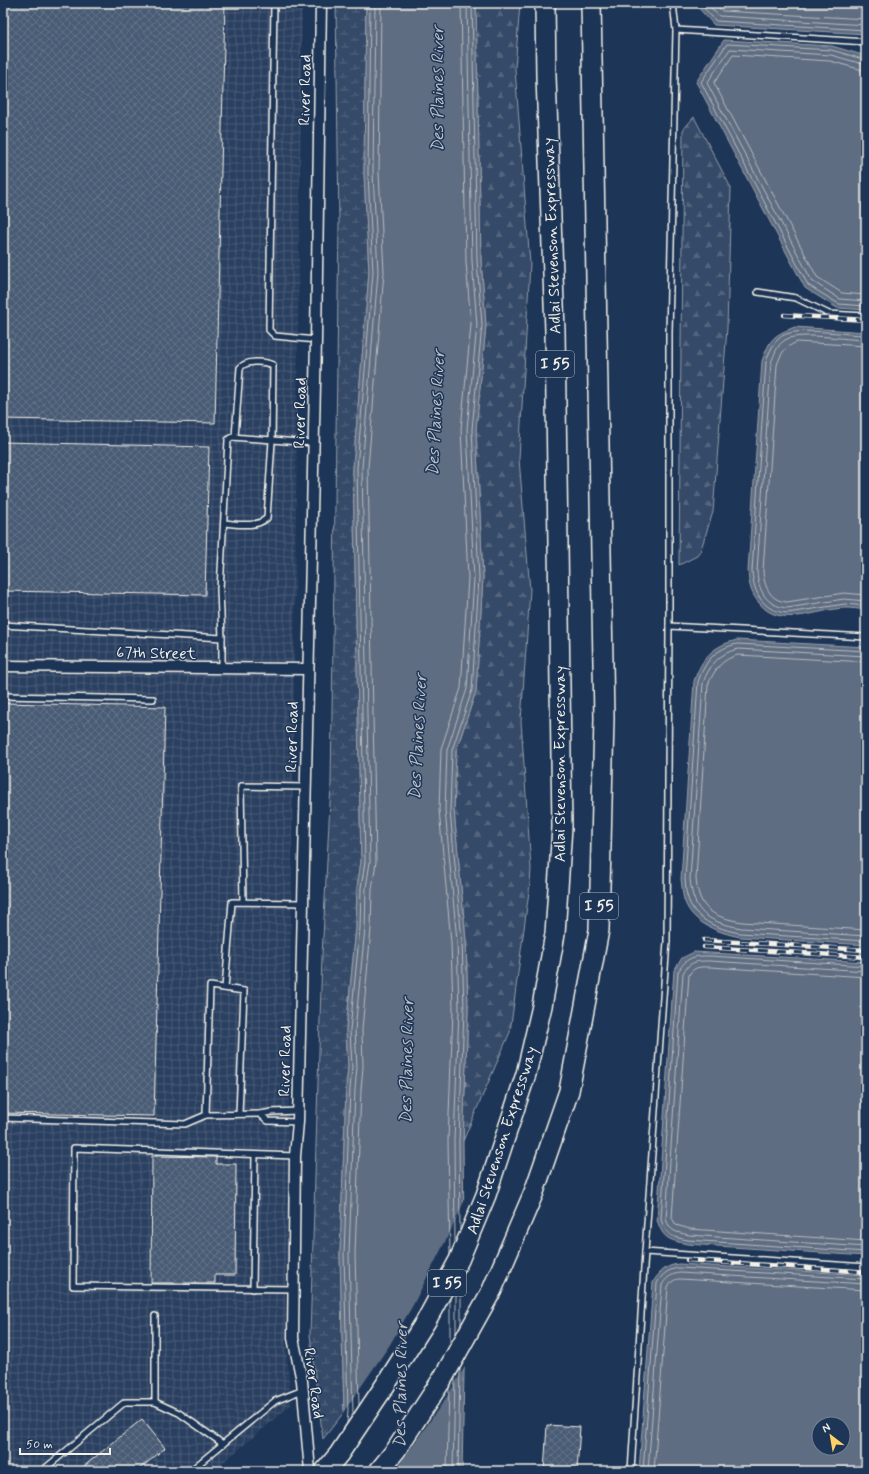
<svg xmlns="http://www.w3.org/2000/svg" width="869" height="1474" font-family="Mynerve,sans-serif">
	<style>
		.industrial { fill: url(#industrial-grid) }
		.forest { fill: url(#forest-firs); stroke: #949ea8 }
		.wetland { fill: url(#wetland-marsh); stroke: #949ea8 }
		.water { fill: #5e6d82; stroke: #9aa2ab; fill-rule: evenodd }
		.pier { fill: #1d3557 }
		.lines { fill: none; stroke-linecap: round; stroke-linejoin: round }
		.shore { stroke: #b8bcbf; stroke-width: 1 }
		.building { fill: url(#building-cross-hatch); stroke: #f4f1e8 }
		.lane-casing { stroke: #f4f1e8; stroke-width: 8 }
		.street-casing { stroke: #f4f1e8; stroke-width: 13 }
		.highway-casing { stroke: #f4f1e8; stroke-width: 22 }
		.lane { stroke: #1d3557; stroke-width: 5 }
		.street { stroke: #1d3557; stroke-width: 10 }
		.highway { stroke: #1d3557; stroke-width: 19 }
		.rail-casing { stroke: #f4f1e8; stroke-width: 4.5 }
		.rail { stroke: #1d3557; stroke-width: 3; stroke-dasharray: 9; stroke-linecap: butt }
		.labels { text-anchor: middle; stroke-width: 3; stroke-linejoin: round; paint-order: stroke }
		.shield { fill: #1d3557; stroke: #b4b9bc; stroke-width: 1 }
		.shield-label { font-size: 15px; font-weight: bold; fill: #f4f1e8 }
		.street-label { font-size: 16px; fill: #f4f1e8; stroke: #1d3557 }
		.water-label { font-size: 17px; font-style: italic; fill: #c0c3c4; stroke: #1d3557 }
	</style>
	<defs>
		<pattern id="industrial-grid" width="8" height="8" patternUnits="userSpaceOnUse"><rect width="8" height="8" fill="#2a4060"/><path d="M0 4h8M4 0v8" fill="none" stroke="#4a5c77"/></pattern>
		<pattern id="forest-firs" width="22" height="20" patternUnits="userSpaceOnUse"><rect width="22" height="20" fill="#354a67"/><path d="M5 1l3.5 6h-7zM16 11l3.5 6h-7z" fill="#53657d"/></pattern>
		<pattern id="wetland-marsh" width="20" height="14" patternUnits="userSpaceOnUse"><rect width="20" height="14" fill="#354a67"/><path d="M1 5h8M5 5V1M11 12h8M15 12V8" fill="none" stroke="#53657d"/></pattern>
		<pattern id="building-cross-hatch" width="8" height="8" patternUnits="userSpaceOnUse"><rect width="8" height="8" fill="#485b74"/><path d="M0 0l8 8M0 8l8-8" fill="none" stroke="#637388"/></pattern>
	</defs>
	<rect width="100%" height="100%" fill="#1d3557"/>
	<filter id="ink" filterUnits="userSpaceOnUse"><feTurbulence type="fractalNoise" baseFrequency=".025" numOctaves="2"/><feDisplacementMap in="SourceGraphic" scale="8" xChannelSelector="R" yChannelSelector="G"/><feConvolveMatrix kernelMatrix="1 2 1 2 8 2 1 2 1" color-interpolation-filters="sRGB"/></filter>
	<g filter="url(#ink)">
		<path class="industrial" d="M3,3h299l-16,1340 5,62 -78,66h-210z"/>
		<g class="forest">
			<path d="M476,3h44l-5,66 15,195 -11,195 11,131 -9,131 10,147 -1,16 -20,148 -47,109 5,-131 -2,-69 -12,-130 2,-60 20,-60 7,-113 -7,-149 10,-104 -5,-64z"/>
			<path d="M694,117l37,71 -4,140 -14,184 -14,43 -20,10 4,-435z"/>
		</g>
		<path class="wetland" d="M336,3h30l-2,170 5,99 -16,196 8,394 -4,25 -1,41 -10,102 2,37 -2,22 -6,165 4,158 -21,27 -13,-104 12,-379 9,-172 8,-560z"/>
		<g class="water">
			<path d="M366,3h110l5,258 5,64 -10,104 7,149 -7,113 -20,60 -2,60 12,130 2,69 -5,131 2,183 -3,147h-123l5,-59 -4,-158 6,-165 2,-22 -2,-37 10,-102 1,-41 4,-25 -8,-394 16,-196 -5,-99z"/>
			<path d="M694,3h172v31l-152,-9z"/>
			<path d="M724,40l108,6 34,10v254l-29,-2 -32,-20 -109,-206z"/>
			<path d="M795,327l71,5v278c-7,-1 -14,-2 -21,-2 -27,1 -65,21 -85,-4 -9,-10 -11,-19 -12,-33l14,-210c8,-22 11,-26 33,-34z"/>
			<path d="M737,640l129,7v298l-126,-8c-24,-5 -52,-15 -57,-42 -1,-5 -1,-11 -2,-16l13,-198c8,-23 18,-35 43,-41z"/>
			<path d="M694,952l172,10v294l-179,-12c-18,-4 -24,-5 -30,-24l17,-250 8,-12z"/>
			<path d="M679,1264l187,11v196h-227l14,-189c7,-11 14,-17 26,-18zM819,1424h24v24h-24z"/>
		</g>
		<path class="pier" d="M466,1197v168l-20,33 -51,73h-58l5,-57 47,-68 24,-41 38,-75z"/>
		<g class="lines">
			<g class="shore">
				<path d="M699,3l17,18 150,9"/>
				<path d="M706,3l13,13 147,9"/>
				<path d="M714,3l8,8 144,8"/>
				<path d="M866,60l-35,-10 -104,-6 -26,38 107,203 31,19 27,2"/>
				<path d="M866,65l-35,-10 -101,-6 -23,34 105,198 28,18 26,2"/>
				<path d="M866,71l-36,-10 -97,-6 -19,28 103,194 25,16 24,2"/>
				<path d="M866,335c-21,0 -67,-9 -84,1 -9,6 -13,17 -16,26l-14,209c2,23 11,40 35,42l58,-9 21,2"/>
				<path d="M866,340c-20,0 -65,-9 -81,0 -8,5 -11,15 -14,23l-14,208c1,19 9,35 30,37l57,-9 22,2"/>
				<path d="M866,346l-69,-4c-12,5 -16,11 -20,23l-14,206c1,15 7,30 24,31l57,-9 22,2"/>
				<path d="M866,651l-129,-7c-22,5 -32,17 -39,38l-13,197c1,5 0,11 2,16 6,25 31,34 53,38l126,8"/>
				<path d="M866,656l-128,-7c-19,4 -29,17 -35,34l-13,196c3,35 19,43 51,49l125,8"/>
				<path d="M866,662l-128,-7c-16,4 -24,15 -30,30l-12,194c3,31 17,38 46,43l124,8"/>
				<path d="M866,966l-156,-10c-16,0 -23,0 -32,16l-17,247c5,17 11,18 27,21l178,12"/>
				<path d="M866,971l-156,-10c-13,0 -20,0 -27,12l-17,246c4,13 10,13 23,16l177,12"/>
				<path d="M866,977l-156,-10c-10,0 -16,-1 -21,8l-17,243 4,7 14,4 176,12"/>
				<path d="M460,1230l-1,-89 5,-131 -2,-69 -12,-130 2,-61 20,-60 7,-112 -7,-149 10,-104 -5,-64 -5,-258"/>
				<path d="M455,1241l-1,-100 5,-131 -2,-69 -12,-131 2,-60 20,-61 7,-111 -7,-149 10,-104 -5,-64 -5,-258"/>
				<path d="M450,1255l-2,-114 5,-131 -2,-68 -12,-132 2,-61 20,-61 7,-110 -7,-149 10,-104 -5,-63 -5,-259"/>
				<path d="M461,1279v45"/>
				<path d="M456,1288v45"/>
				<path d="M450,1344v-45"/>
				<path d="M359,1405l-4,-151 6,-164 2,-23 -1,-37 9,-101 1,-40 4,-27 -8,-394 16,-196 -5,-99 2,-170"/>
				<path d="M353,1414l-4,-160 6,-165 2,-22 -2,-37 10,-102 1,-40 4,-26 -8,-394 16,-196 -5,-99 2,-170"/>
				<path d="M347,1423l1,-12 -4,-157 6,-165 2,-22 -2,-37 10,-102 1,-40 4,-26 -8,-394 16,-196 -5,-99 2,-170"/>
				<path d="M447,1471l2,-83"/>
				<path d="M453,1471l2,-93"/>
				<path d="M458,1471l2,-102"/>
				<path d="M643,1471l14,-188c5,-9 12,-14 22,-15l187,11"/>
				<path d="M648,1471l14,-186c4,-7 9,-11 18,-12l186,11"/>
				<path d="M654,1471l14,-184c2,-5 7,-8 12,-8l186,11"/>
			</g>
		</g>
		<g class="building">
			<path d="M3,3h222l-10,420 -212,-4z"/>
			<path d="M3,442l206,5 -4,148 -202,-4z"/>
			<path d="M3,703l162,4 -11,409 -151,-3z"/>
			<path d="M152,1156l64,1v7h20l-1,111h-20v8h-64z"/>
			<path d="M142,1419l23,29 -28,23h-59z"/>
			<path d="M547,1425l33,2 -3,44h-33z"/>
		</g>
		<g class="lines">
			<g class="lane-casing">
				<g id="lane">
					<path d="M274,3l-5,327 6,6 41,4"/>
					<path d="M676,30l190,12"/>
					<path d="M758,292l38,6 33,16 37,2"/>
					<path d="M224,523c14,1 32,5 43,-5l5,-77 1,-76c-9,-4 -27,-5 -33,3l-5,69"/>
					<path d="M3,625l219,13 -2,-48 8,-150 4,-3 81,6"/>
					<path d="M669,626l197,11"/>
					<path d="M222,638v30"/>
					<path d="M3,696l150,3"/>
					<path d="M243,902l-2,-116 64,1"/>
					<path d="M225,988l7,-86 71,1"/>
					<path d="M206,1115l4,-129 34,5 -5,123"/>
					<path d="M3,1118l182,6 21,-9 54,-1"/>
					<path d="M298,1122l-30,-1 -8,-7 12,-2 26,-1"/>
					<path d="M645,1252l221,15"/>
					<path d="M253,1289l2,-134"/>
					<path d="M294,1289l-221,-3 1,-138 221,8"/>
					<path d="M155,1402v-86"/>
					<path d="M42,1471l83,-69h30l24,11 44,31"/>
					<path d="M190,1471l85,-70 28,-11"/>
					<path d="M631,1471l14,-219 22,-311 2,-315v-293l7,-303 -3,-27"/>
				</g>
			</g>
			<g class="street-casing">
				<g id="street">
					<path d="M3,666l305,3"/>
					<path d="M310,1471l-8,-90 -9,-43 2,-182 3,-34 18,-782 5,-337"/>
				</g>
			</g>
			<g class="highway-casing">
				<g id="highway">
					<path d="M325,1471l14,-17 45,-67 42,-66 33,-61 27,-65 40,-121 16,-68 13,-72 7,-107 -7,-496 -9,-255 -1,-73"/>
					<path d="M379,1471l17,-21 47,-72 49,-88 42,-98 35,-101 30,-161 5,-212 -13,-715"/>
				</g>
			</g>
			<use href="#lane" class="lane"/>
			<use href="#street" class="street"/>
			<use href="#highway" class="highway"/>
			<g class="rail-casing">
				<g id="rail">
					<path d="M784,315l82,5"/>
					<path d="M704,940l162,10"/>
					<path d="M704,947l162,10"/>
					<path d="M687,1260l179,12"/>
				</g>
			</g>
			<use href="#rail" class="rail"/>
		</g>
	</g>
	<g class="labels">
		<g class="shield">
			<rect x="536" y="351" width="38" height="26" rx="3"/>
			<rect x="580" y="893" width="38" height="26" rx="3"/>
			<rect x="428" y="1270" width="38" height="26" rx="3"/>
		</g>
		<g class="shield-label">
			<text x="555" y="369">I 55</text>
			<text x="599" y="911">I 55</text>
			<text x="447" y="1288">I 55</text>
		</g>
		<g class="street-label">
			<text transform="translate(304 90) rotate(-89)" y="6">River Road</text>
			<text transform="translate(551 236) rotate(-92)" y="6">Adlai Stevenson Expressway</text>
			<text transform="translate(299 413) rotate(-89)" y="6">River Road</text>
			<text transform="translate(156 652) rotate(1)" y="6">67th Street</text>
			<text transform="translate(291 737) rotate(-89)" y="6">River Road</text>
			<text transform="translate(559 764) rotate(-90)" y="6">Adlai Stevenson Expressway</text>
			<text transform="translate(284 1061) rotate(-89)" y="6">River Road</text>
			<text transform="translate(501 1140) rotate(-72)" y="6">Adlai Stevenson Expressway</text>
			<text transform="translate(315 1383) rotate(82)" y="6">River Road</text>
		</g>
		<g class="water-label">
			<text transform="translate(437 89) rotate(-90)" y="6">Des Plaines River</text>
			<text transform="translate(435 413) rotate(-87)" y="6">Des Plaines River</text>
			<text transform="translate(417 737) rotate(-87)" y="6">Des Plaines River</text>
			<text transform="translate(406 1061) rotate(-89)" y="6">Des Plaines River</text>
			<text transform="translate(400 1385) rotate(-89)" y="6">Des Plaines River</text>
		</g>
	</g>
	<rect width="869" height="1474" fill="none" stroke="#1d3557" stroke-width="16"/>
	<rect x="8" y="8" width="853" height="1458" fill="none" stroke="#f4f1e8" stroke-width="1.5" filter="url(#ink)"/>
	<g transform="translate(831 1436) rotate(329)"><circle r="19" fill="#1d3557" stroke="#738091"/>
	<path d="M0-3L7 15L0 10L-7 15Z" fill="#ffd166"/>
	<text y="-6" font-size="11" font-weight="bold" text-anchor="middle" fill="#f4f1e8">N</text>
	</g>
	<path d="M20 1448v6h90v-6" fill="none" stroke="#f4f1e8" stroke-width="2"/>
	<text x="26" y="1448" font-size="12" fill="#f4f1e8" stroke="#1d3557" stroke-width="3" paint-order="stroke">50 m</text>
</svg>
